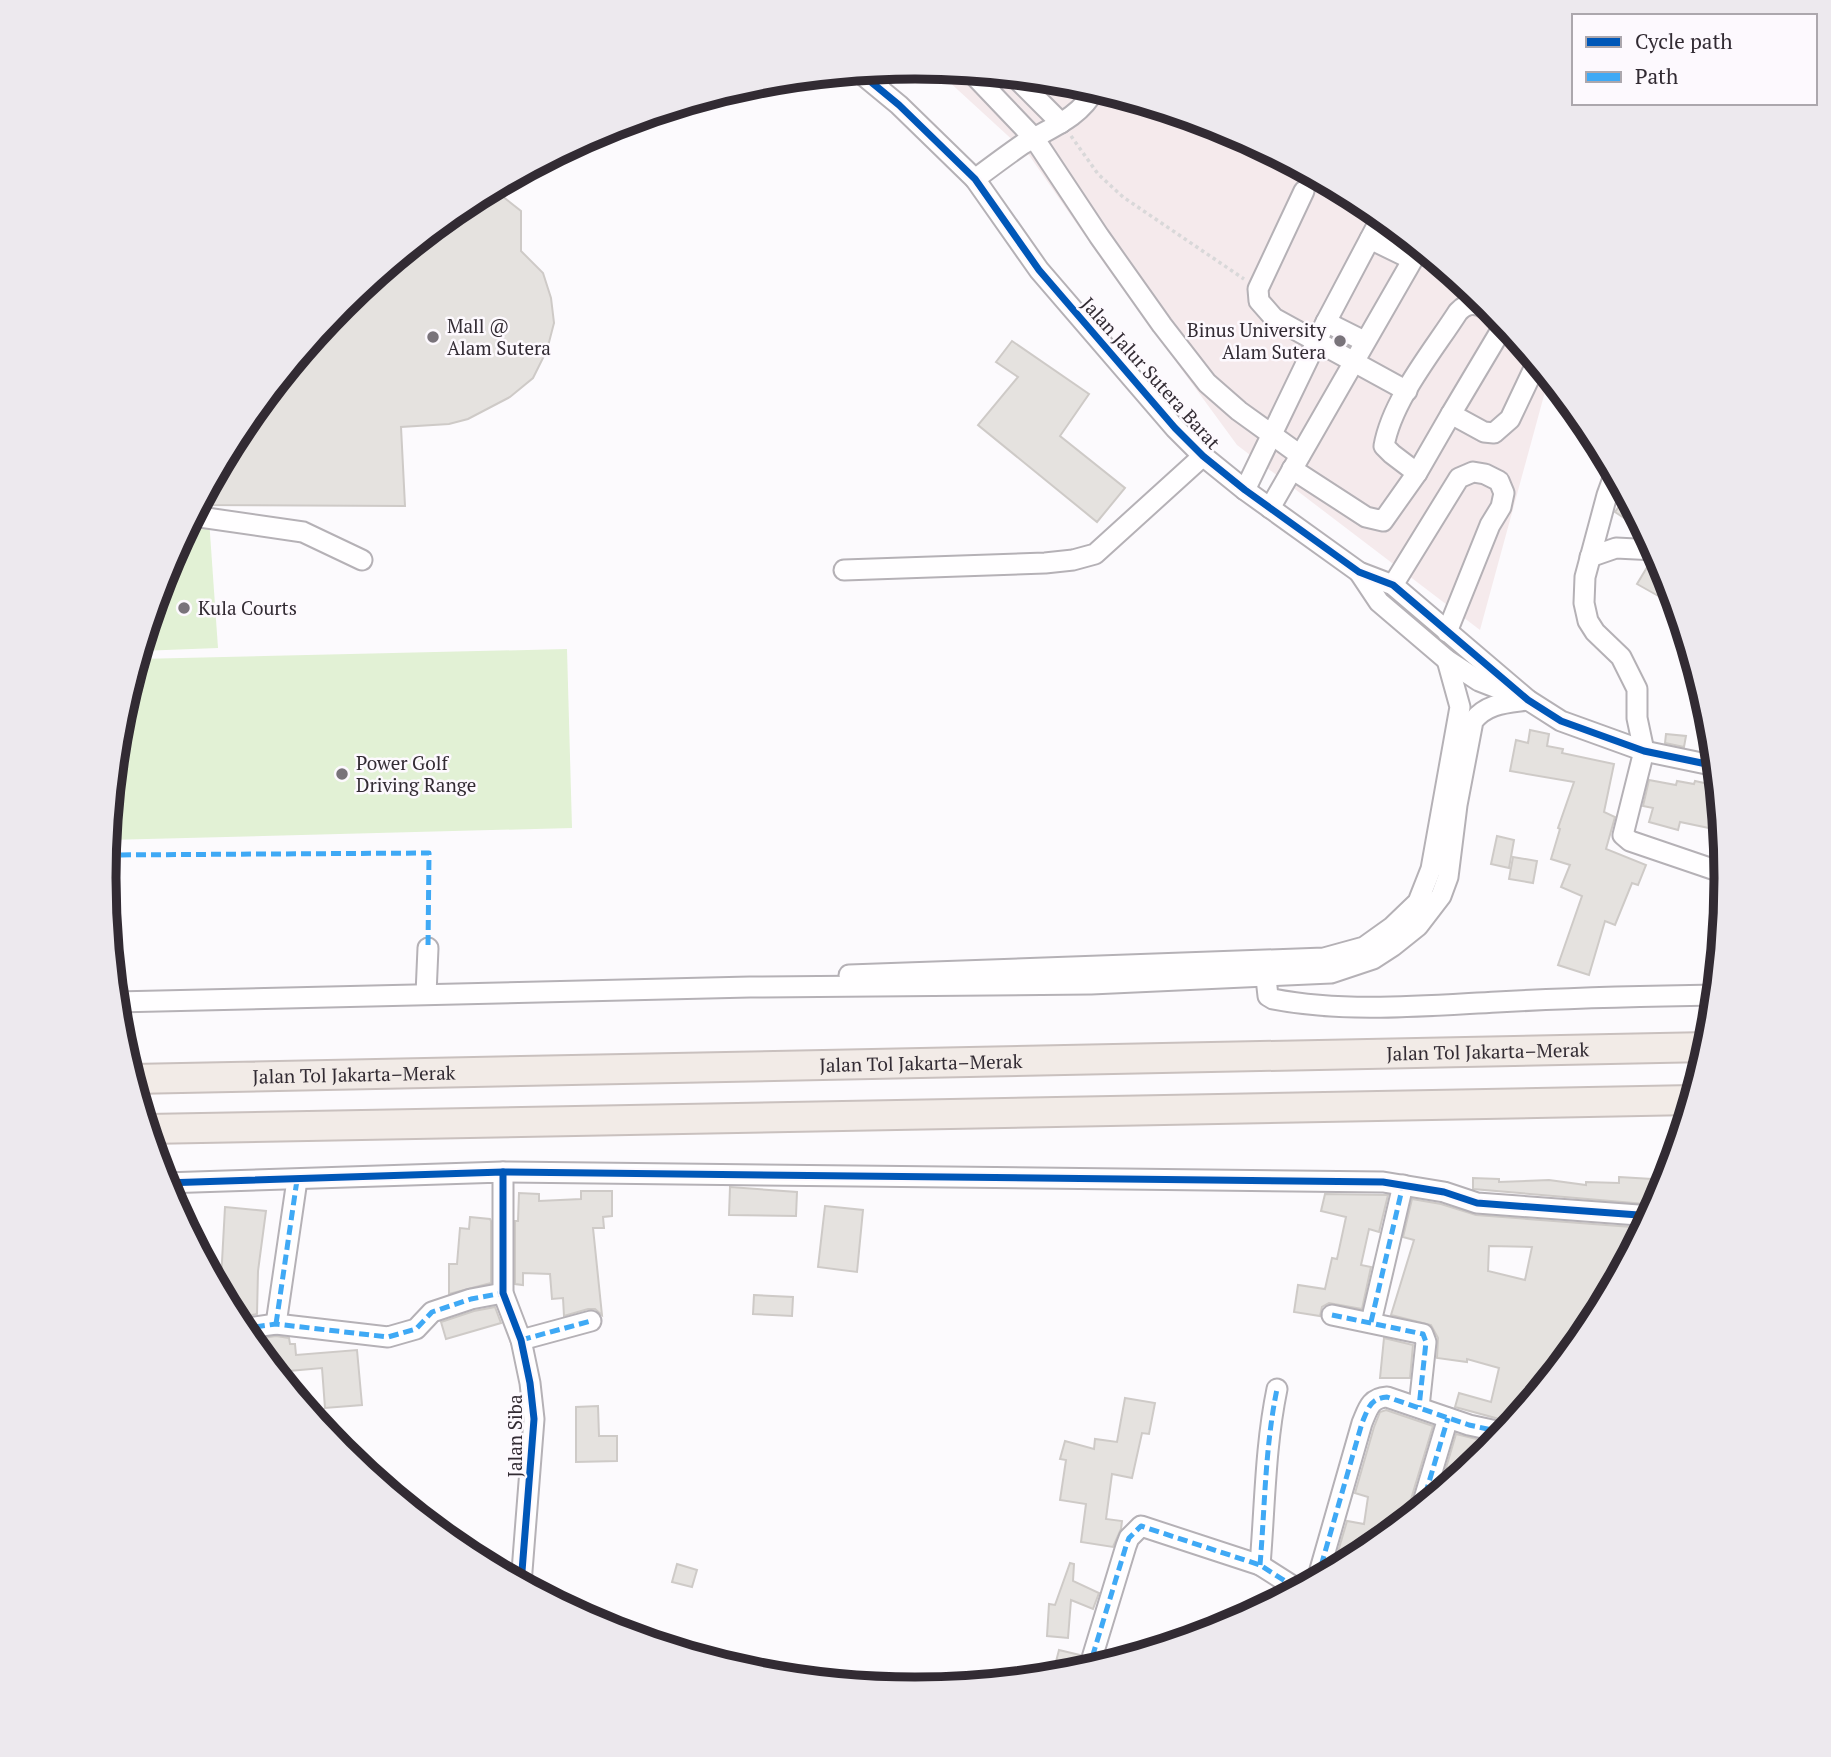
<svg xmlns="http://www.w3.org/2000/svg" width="1831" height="1757" font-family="'PT Serif',serif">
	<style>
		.education { fill: #f5eaec }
		.green { fill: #e2f1d5 }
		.building { fill: #e5e2df; stroke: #cecac7; stroke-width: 2; fill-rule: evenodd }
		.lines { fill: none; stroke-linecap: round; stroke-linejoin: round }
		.minor-casing { stroke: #b5b1b6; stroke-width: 23 }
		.highway-casing { stroke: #c9c0be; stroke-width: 32 }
		.path { stroke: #d9d8d9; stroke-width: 3.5; stroke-dasharray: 3.5 3.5; stroke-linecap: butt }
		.minor { stroke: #fffeff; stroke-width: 19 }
		.highway { stroke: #f2ebe7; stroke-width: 28 }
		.quiet { stroke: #3fa9f5; stroke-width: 5; stroke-dasharray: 10 5; stroke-linecap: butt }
		.cycleway-casing { stroke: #fdf9fe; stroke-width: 11 }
		.cycleway { stroke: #0057b8; stroke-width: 7 }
		.poi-dot { fill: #79737a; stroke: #fdf9fe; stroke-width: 2.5 }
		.labels { text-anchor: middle; stroke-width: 5; stroke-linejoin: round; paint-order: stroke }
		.poi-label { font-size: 19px; fill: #322b33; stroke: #fdf9fe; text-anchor: start }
		.street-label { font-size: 19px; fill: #322b33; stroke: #fdf9fe }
		.rim { fill: none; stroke: #322b33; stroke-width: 9 }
	</style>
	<rect width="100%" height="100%" fill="#fcfafd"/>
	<path class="education" d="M934,68l140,14 153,46 140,76 123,101 59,72 -69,253 -243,-185 -129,-176 -79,-114z"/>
	<g class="green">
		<path d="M209,519l9,129 -78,3 25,-84 26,-47z"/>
		<path d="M567,649l5,179 -465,12 12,-120 19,-61z"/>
	</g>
	<g class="building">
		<path d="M492,188l29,23v40l22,22 8,25 3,25 -7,27 -14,28 -23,19 -42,22 -19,5 -48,3 4,79 -206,-1 42,-78 101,-123 123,-101z"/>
		<path d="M1012,341l77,53 -29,42 65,52 -28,34 -119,-97 40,-48 -22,-15z"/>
		<path d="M1627,495l6,12 14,26 -32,-21z"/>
		<path d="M1649,564l19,11 10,32 -41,-23z"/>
		<path d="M1530,730l19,4 -2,12 16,3 -1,4 52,11 -10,48 11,5 -9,32 40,16 -8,20 -6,-2 -17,42 -10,-4 -16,54 -31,-10 24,-69 -21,-9 9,-22 -19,-6 9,-30 -2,-1 16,-46 -64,-11 6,-31 12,3z"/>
		<path d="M1666,734l20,2 -2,11 -19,-4z"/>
		<path d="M1649,780l27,5 1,-4 17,3 1,-3 23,5 5,45 -43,-9 -2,8 -29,-8 4,-14 -10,-2z"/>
		<path d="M1497,836l17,4 -5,28 -18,-4z"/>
		<path d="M1513,857l24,4 -4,22 -24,-4z"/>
		<path d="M1619,1177l49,3 -11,25 -184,-16v-11l26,1v3l50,-2 37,5v-3l33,1z"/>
		<path d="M730,1187l67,5 -1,24 -67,-1z"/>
		<path d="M581,1191h31v25l-9,1 1,11h-11l9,87 -7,-6h-7l-24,7 -1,-18 -11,1 -2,-25 -27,-1v12l-8,-1v-63h3l1,-28 20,1v7l42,-2z"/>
		<path d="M1325,1194l63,1 -9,37 -10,-3 -8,36 10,2 -9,42 -33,-6 -7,4 -2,9 -26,-4 4,-27 27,4 7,-31 5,1 9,-42 -25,-6z"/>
		<path d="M1412,1199l29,5 35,11 169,13 -12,22 -5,-1 -4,17 -5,11 -14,-3 -5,32h3l-13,24 -10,13 -15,-3 -7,29 -44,54 -59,-16 4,-14 32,9 8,-34 -32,-9v3l-30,-4 1,-20 -7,-13 -40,-10 23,-75 -11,-3zM1489,1246l43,1 -7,33 -37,-9z"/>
		<path d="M825,1206l38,4 -6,62 -39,-5z"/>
		<path d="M225,1207l41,4 -8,60 -1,43 -23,4 -20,-37 7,-1z"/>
		<path d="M470,1217l20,2 1,2v62l-42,11v-30h8l3,-36 9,1z"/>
		<path d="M754,1295l39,2 -1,19 -39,-2z"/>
		<path d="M495,1307l6,16 -55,16 -5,-17 33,-11z"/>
		<path d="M276,1336l13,2 1,6h5l1,11 61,-5 5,55 -37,3 -3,-40 -33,3 3,21 -43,-52z"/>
		<path d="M1384,1338l29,7 -3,33h-30z"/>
		<path d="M1125,1398l30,5 -6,31 -7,-1 -10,45 -20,-4 -6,45 16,2 -1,8 -8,18 -32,-5 5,-38 -26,-4 6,-40 -6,-1 5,-18 29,8 1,-10 22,3z"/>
		<path d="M598,1406l1,30h18v25l-41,1v-55z"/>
		<path d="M1386,1410l47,16 -24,80 3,11 -45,37 -35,18 15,-51 17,3 4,-27 -13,-4 19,-66 6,-15z"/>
		<path d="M1456,1434l41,10 -8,9 -51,42z"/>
		<path d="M1070,1563l4,1 -1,17 26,12 -6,16 -22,-9 -3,38 -21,-2 2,-32 6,1z"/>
		<path d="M677,1564l20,6 -5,17 -20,-5z"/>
		<path d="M1059,1650l21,5 -4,19 -24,3z"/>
	</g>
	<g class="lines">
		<g class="minor-casing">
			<g id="minor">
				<path d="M859,72l40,33 76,74 64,91 136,158 28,28 42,34 114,82 34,13 135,115 33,21 83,30 72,15"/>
				<path d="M971,72l63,66 65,98 63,89 45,58 32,28 61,44"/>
				<path d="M1014,76l47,47"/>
				<path d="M975,179c16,-12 32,-24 48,-35 27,-16 57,-26 72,-55"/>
				<path d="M1304,191l-46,98 1,12 15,17 133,73"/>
				<path d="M1370,239l41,20"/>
				<path d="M1326,322l38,19"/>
				<path d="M1292,469l74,48 17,4 34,-48 34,-59 33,18 10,1 16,-14 27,-57"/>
				<path d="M1417,473l-25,-19 -8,-8c8,-46 49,-95 74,-134 17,-18 32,0 46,13l-53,89"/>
				<path d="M1615,473l-8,22 -22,82 -1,26 4,18 7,11 26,25 16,32v29l7,33 -21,84 7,6 97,33"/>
				<path d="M1245,490l81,-168 56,-106"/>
				<path d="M1270,508l150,-261"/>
				<path d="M193,516l110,16 59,28"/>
				<path d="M1590,557l26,-9 40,2"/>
				<path d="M844,570l201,-7 28,-3 22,-6 108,-98"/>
				<path d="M1359,572l20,30 68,58 32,21 36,14"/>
				<path d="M1393,585l66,-107 14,-6 12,2 14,7 5,12 -3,14 -11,18 -43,107"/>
				<path d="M849,975l475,-17 40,-11 28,-20 26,-25 13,-33 29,-162 -13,-47"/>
				<path d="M1266,978l2,18 5,3c73,14 149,7 224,3 73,-4 146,-6 219,-7"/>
				<path d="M426,994l2,-46"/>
				<path d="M116,1002l634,-15 341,-3 240,-11 42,-14 20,-13 25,-20 23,-30 7,-19 9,-72 16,-84c14,-18 34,-18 55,-21"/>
				<path d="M503,1172l880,10 61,10 33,11 175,13"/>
				<path d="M164,1183l339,-11v121l18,47 9,43 4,36 -13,165"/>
				<path d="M1332,1315l91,19 3,8 -7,65"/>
				<path d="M1371,1322l32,-137"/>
				<path d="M276,1324l21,-144"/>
				<path d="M240,1329l36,-5 112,13 28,-8 16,-17 39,-13 32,-6"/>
				<path d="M521,1340l70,-19"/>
				<path d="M1421,1509l27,-91"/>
				<path d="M1260,1565c5,-59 5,-118 17,-176"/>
				<path d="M1317,1580l45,-157c6,-14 8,-25 25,-26l82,28 37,8"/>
				<path d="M1088,1671l38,-125 3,-8 12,-12 119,39 39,25"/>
			</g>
		</g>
		<g class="highway-casing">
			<g id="highway">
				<path id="s1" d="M132,1079l1577,-32"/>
				<path d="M147,1129l1546,-29"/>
			</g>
		</g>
		<path class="path" d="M1071,136l27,38 25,23 121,82"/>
		<use href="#minor" class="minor"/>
		<use href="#highway" class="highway"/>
		<g class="quiet">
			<path d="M106,855l323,-2 -1,95"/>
			<path d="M1332,1315l91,19 3,8 -7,65"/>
			<path d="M1371,1322l32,-137"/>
			<path d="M276,1324l21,-144"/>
			<path d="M240,1329l36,-5 112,13 28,-8 16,-17 39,-13 32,-6"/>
			<path d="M521,1340l70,-19"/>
			<path d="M1421,1509l27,-91"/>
			<path d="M1260,1565c5,-59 5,-118 17,-176"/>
			<path d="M1317,1580l45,-157c6,-14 8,-25 25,-26l82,28 37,8"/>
			<path d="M1088,1671l38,-125 3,-8 12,-12 119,39 39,25"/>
		</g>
		<g class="cycleway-casing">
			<g id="cycleway">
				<path d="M859,72l40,33 76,74 64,91 136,158 28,28 42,34 114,82 34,13 135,115 33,21 83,30 72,15"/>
				<path d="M503,1172l880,10 61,10 33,11 175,13"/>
				<path d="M164,1183l339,-11v121l18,47 9,43 4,36 -13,165"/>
			</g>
		</g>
		<use href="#cycleway" class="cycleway"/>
	</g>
	<g class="poi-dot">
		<circle cx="433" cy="337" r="7"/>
		<circle cx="1340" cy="341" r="7"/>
		<circle cx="184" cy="608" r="7"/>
		<circle cx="342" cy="774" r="7"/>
	</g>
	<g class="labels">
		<g class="poi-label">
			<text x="447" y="333">Mall @<tspan x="447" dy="22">Alam Sutera</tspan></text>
			<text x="1326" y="337" text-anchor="end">Binus University<tspan x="1326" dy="22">Alam Sutera</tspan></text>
			<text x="198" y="615">Kula Courts</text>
			<text x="356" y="770">Power Golf<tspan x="356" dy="22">Driving Range</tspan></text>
		</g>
		<g class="street-label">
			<text transform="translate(1151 373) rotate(48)" y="7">Jalan Jalur Sutera Barat</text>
			<text dy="7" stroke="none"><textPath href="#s1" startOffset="1356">Jalan Tol Jakarta–Merak</textPath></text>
			<text dy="7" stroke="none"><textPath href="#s1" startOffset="789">Jalan Tol Jakarta–Merak</textPath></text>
			<text dy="7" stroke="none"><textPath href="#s1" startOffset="222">Jalan Tol Jakarta–Merak</textPath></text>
			<text transform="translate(515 1436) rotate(-90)" y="7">Jalan Siba</text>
		</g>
	</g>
	<path d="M0 0H1831V1757H0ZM116 878a799 799 0 1 1 1598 0a799 799 0 1 1-1598 0Z" fill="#ede9ee" fill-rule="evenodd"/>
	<path class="rim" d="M116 878a799 799 0 1 1 1598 0a799 799 0 1 1-1598 0Z"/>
	<rect x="1572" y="14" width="245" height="91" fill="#fdf9fe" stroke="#aca7ad" stroke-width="2"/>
	<rect x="1586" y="37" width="35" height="10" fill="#0057b8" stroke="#aca7ad" stroke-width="2"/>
	<text x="1635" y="49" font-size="21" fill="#322b33">Cycle path</text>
	<rect x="1586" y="72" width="35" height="10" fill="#3fa9f5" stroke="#aca7ad" stroke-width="2"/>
	<text x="1635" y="84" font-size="21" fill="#322b33">Path</text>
</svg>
